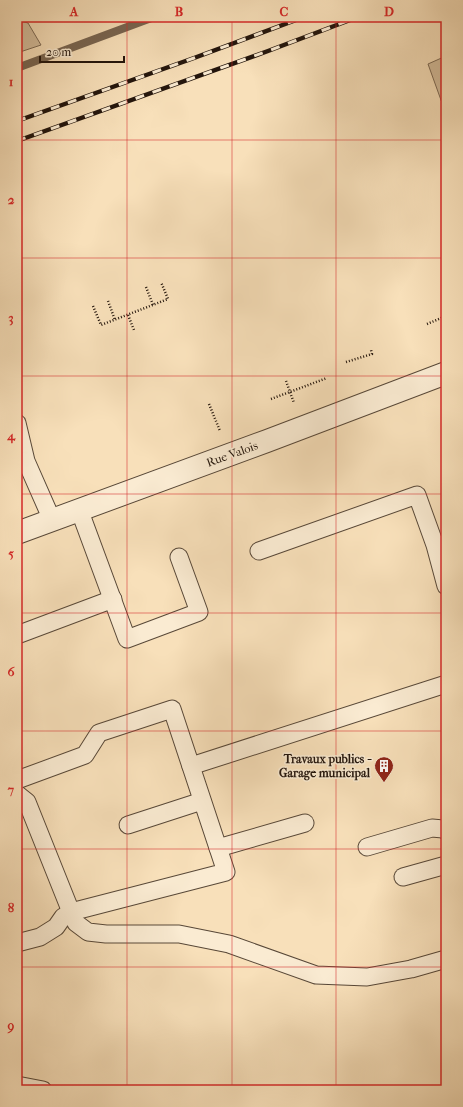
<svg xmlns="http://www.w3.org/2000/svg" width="463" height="1107" font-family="'IM FELL French Canon',serif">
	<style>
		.green { fill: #d4bd9c; stroke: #7c6954 }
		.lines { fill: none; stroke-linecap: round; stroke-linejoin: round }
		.stream { stroke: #786551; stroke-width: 8 }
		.service-casing { stroke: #584838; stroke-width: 19 }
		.tertiary-casing { stroke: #584838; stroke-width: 24 }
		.path { stroke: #23150c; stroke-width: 2.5; stroke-dasharray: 1 2; stroke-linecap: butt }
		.service { stroke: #faebd2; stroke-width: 17 }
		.tertiary { stroke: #faebd2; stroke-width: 22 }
		.rail-casing { stroke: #23150c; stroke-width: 4.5 }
		.rail { stroke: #faebd2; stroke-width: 3; stroke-dasharray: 9; stroke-linecap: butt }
		.grid { fill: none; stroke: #d62828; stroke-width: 1; stroke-opacity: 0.55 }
		.labels { text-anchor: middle; stroke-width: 3; stroke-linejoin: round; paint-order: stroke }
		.street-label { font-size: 12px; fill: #23150c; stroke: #faebd2 }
		.poi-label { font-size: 12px; font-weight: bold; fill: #23150c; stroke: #faebd2; text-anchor: end }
		.neatline { fill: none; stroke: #d62828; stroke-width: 1.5 }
		.grid-label { font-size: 13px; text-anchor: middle; font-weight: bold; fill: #d62828 }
	</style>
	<rect width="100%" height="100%" fill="#f8e0ba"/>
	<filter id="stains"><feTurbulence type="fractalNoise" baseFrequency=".005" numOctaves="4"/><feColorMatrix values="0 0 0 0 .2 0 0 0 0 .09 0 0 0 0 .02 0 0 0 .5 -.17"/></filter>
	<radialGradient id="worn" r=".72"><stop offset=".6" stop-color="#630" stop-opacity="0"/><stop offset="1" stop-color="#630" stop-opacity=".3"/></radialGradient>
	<g class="green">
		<path d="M17,20l11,3 13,22 -24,8z"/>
		<path d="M446,56v58l-18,-50z"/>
	</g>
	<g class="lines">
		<path class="stream" d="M17,68l137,-51"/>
		<g class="service-casing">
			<g id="service">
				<path d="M17,423l9,38 26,59"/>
				<path d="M79,509l48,130 72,-27 -20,-55"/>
				<path d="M259,551l158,-56 18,50 11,41"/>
				<path d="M17,635l96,-36"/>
				<path d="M191,766l255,-82"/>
				<path d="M17,780l68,-25 14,-22 73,-24 54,163 -155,40 -44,-110 -10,-8"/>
				<path d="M128,825l74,-24"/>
				<path d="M367,847l65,-19 11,1 3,2"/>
				<path d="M218,848l87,-25"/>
				<path d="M403,877l43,-12"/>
				<path d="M17,943l23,-6 16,-10 7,-10 8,-5 5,11 12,9 18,2h73l50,10 87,31 51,2 44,-8 35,-10"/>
				<path d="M17,1085l26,5"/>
			</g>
		</g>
		<g class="tertiary-casing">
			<path id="tertiary" d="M17,533l250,-92 179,-68"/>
		</g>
		<g class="path">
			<path d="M146,287l7,18"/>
			<path d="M108,301l7,19"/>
			<path d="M93,306l8,19 67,-26 -7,-17"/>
			<path d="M128,315l6,15"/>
			<path d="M427,324l19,-8"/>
			<path d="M346,362l26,-8 -1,-4"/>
			<path d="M286,381l8,22"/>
			<path d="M271,399l56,-21"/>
			<path d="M209,404l11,27"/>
		</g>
		<use href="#service" class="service"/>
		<use href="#tertiary" class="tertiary"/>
		<g class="rail-casing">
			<g id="rail">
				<path d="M17,121l177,-63 110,-41"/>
				<path d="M17,141l251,-90 90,-34"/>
			</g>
		</g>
		<use href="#rail" class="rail"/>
	</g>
	<path class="grid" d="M127,17v1073M232,17v1073M336,17v1073M17,140h429M17,258h429M17,376h429M17,494h429M17,613h429M17,731h429M17,849h429M17,967h429"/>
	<defs>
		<g id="building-pin" transform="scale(1)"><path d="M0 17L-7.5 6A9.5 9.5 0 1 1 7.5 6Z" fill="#8f2418" stroke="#faebd2"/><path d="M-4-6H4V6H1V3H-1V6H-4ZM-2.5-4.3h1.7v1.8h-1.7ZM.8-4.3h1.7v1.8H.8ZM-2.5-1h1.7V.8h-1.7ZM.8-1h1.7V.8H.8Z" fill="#fff"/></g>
	</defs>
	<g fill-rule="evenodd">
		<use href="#building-pin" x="384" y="766"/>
	</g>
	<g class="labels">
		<g class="street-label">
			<text transform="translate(232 454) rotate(-20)" y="4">Rue Valois</text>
		</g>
		<g class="poi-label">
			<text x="370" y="763">Travaux publics -<tspan x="370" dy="14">Garage municipal</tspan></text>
		</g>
	</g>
	<rect width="463" height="1107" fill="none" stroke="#f8e0ba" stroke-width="44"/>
	<path d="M40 56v6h84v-6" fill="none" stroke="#23150c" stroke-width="2"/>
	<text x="46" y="56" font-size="12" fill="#23150c" stroke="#faebd2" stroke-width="3" paint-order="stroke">20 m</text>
	<rect x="22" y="22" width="419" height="1063" class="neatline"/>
	<g class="grid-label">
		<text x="74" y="16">A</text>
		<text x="179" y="16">B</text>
		<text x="284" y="16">C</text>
		<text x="389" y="16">D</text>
		<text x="11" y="86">1</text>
		<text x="11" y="204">2</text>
		<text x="11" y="322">3</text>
		<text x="11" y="440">4</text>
		<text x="11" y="558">5</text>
		<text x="11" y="676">6</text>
		<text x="11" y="794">7</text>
		<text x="11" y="912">8</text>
		<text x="11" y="1030">9</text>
	</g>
	<rect width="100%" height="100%" filter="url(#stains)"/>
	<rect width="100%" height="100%" fill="url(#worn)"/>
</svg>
